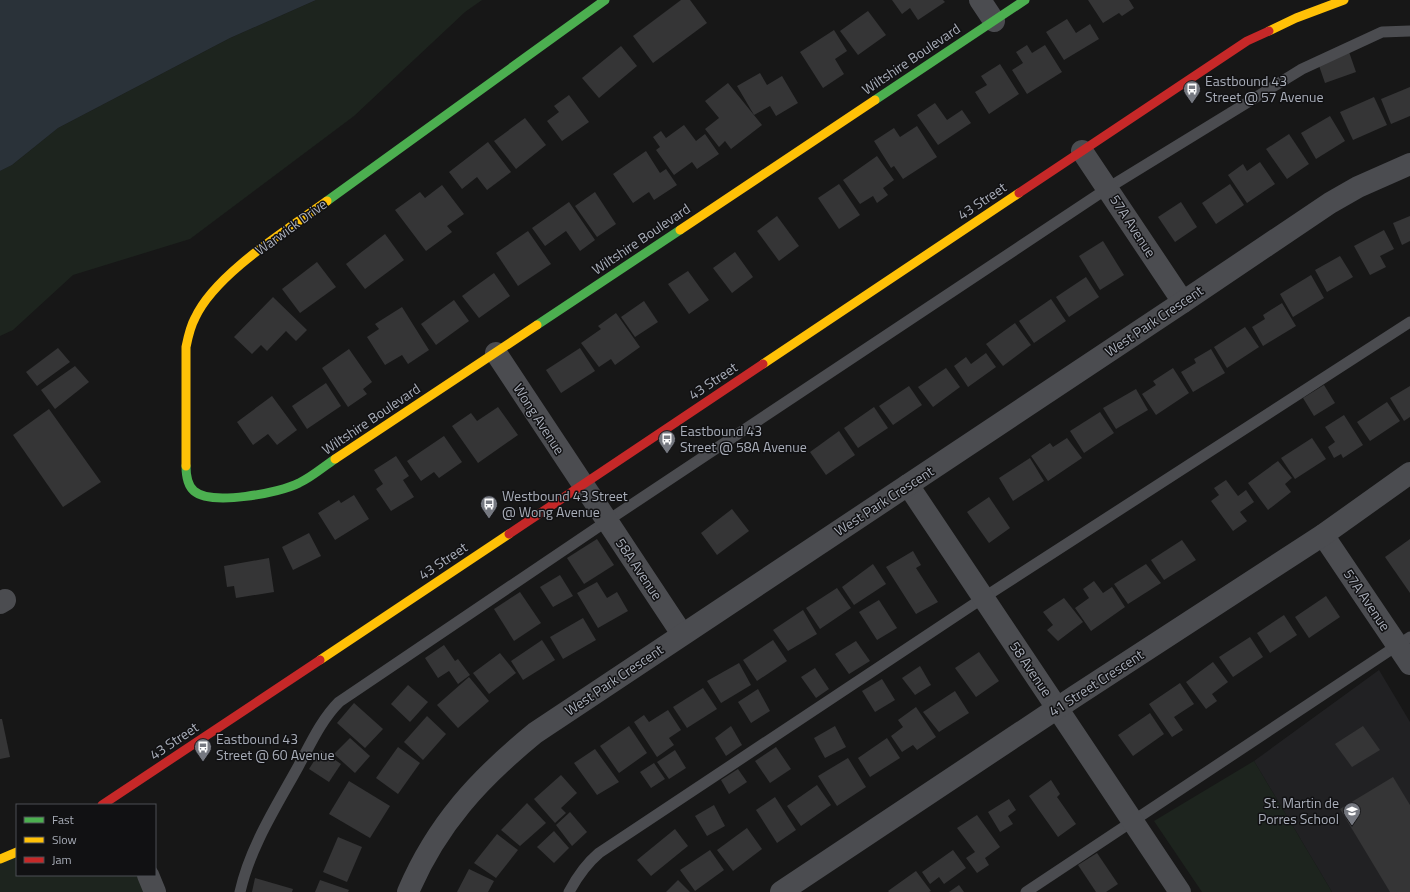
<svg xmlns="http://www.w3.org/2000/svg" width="1410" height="892" font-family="'Titillium Web',sans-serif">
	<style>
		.built { fill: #212123 }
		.green { fill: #1d241e }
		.water { fill: #2a3239 }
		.building { fill: #353536 }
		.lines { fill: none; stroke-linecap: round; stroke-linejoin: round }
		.lane { stroke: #4b4c50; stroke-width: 11 }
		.street { stroke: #4b4c50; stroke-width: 22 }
		.fast { stroke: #4caf50; stroke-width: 9 }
		.slow { stroke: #ffc107; stroke-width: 9 }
		.jam { stroke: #c62828; stroke-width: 9 }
		.labels { text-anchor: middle; stroke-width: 3; stroke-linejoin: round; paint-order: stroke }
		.street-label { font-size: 14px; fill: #a8adb8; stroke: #111113 }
		.poi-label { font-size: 14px; fill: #a8adb8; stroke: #111113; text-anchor: start }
	</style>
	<rect width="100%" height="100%" fill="#171717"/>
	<path class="built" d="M1379,670l31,52v170h-78l-78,-131z"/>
	<g class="green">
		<path d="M316,0h166l-17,12 -111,104 -164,123 -117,36 -60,55 -13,6v-165l12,-6 46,-37 172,-90z"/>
		<path d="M1254,761l78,131h-130l-48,-71z"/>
		<path d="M17,852v23h131l7,17h-155v-33z"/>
	</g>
	<path class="water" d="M0,0h316l-86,38 -172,90 -46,37 -12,6z"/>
	<g class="building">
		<path d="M681,0h9l17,23 -54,40 -20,-27z"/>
		<path d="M892,0h51l2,2 -27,18 -8,-12 -8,6z"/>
		<path d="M1088,0h41l5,8 -12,8 -3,-3 -16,10z"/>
		<path d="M868,11l18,24 -28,20 -18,-24z"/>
		<path d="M1067,19l9,14 14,-9 9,15 -35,21 -18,-28z"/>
		<path d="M834,30l13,21 -12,8 9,15 -21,14 -23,-36z"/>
		<path d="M1027,45l5,8 13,-8 17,27 -35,22 -15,-24 11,-7 -7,-11z"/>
		<path d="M621,46l16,20 -38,32 -17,-20z"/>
		<path d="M1348,49l8,23 -31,11 -8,-23z"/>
		<path d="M1000,64l19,30 -30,20 -14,-22 12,-7 -6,-9z"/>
		<path d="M760,73l7,12 15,-9 16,27 -22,13 -6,-10 -16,9 -17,-29z"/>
		<path d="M728,83l34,42 -31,24 -6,-8 -6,6 -14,-18 14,-11 -14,-17z"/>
		<path d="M1410,87v29l-19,8 -10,-25z"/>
		<path d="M569,95l20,27 -27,19 -15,-20 12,-9 -5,-6z"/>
		<path d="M1374,97l13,28 -34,15 -13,-28z"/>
		<path d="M935,103l12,17 15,-10 9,13 -33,22 -21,-30z"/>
		<path d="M1330,116l15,25 -29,18 -15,-26z"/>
		<path d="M525,118l21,27 -30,24 -22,-28z"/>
		<path d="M684,125l12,16 9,-7 14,20 -22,15 -5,-7 -18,13 -18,-25 4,-3 -7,-10 8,-6 5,7z"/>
		<path d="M917,126l20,31 -34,22 -9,-13 -3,2 -17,-27 20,-13 6,9z"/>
		<path d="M1289,134l20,30 -22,15 -21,-30z"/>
		<path d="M488,142l23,30 -24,18 -10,-13 -15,12 -13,-17z"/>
		<path d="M646,151l14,22 6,-4 11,16 -23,15 -5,-8 -16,11 -20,-29z"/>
		<path d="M877,156l17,24 -11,8 5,7 -11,8 -4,-7 -13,8 -17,-24z"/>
		<path d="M1260,162l15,22 -28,19 -19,-28 15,-11 4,7z"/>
		<path d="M839,184l21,31 -21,14 -21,-31z"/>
		<path d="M1230,184l14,21 -28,19 -14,-21z"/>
		<path d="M442,185l22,29 -17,12 5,6 -26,19 -31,-41 25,-18 5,6z"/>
		<path d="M595,192l21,32 -19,13 -22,-31z"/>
		<path d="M569,202l26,38 -15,11 -14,-20 -21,15 -13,-18z"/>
		<path d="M1181,202l16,25 -22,15 -17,-25z"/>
		<path d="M777,216l22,30 -20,15 -22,-30z"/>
		<path d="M1410,216v25l-8,4 -9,-22z"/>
		<path d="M1384,230l10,19 -14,7 6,11 -16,8 -16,-29z"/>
		<path d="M528,231l23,33 -33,22 -22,-33z"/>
		<path d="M385,234l19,26 -39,29 -19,-25z"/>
		<path d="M1103,241l21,34 -24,15 -21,-34z"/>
		<path d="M735,252l18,25 -21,16 -19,-25z"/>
		<path d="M1340,256l13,21 -26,15 -12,-22z"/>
		<path d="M317,262l19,25 -36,26 -18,-24z"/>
		<path d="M688,271l21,29 -20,14 -21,-30z"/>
		<path d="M494,273l16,23 -31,22 -17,-22z"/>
		<path d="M1311,275l13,23 -31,19 -13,-23z"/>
		<path d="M1086,277l13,20 -30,20 -13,-20z"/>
		<path d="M273,297l34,33 -11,11 -10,-10 -19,20 -6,-6 -9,9 -18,-17z"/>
		<path d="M1051,299l15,22 -32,22 -15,-22z"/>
		<path d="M454,300l15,21 -33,24 -15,-21z"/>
		<path d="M644,301l14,21 -23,15 -14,-20z"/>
		<path d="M1282,303l14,23 -33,20 -11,-19 13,-8 -2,-4z"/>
		<path d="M402,307l27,43 -21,14 -6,-9 -17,10 -18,-28 12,-8 -4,-5z"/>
		<path d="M616,313l24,34 -25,18 -4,-6 -12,8 -18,-24 20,-14 -3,-3z"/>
		<path d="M1015,323l16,22 -28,21 -17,-22z"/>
		<path d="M1245,327l14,20 -32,21 -13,-21z"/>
		<path d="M58,348l12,14 -33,24 -11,-14z"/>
		<path d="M580,348l15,23 -34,22 -15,-23z"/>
		<path d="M349,349l23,33 -9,7 4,5 -19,13 -26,-39z"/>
		<path d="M1211,349l14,24 -32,19 -12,-20 15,-9 -2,-4z"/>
		<path d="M986,353l10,14 -28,20 -14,-21 12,-9 5,7z"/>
		<path d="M75,366l14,16 -34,27 -14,-19z"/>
		<path d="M946,368l14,19 -27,20 -15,-20z"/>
		<path d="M1173,368l16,25 -33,22 -14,-21 14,-9 -3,-4z"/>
		<path d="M326,383l15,23 -34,23 -15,-23z"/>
		<path d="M1324,385l11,18 -21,13 -11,-18z"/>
		<path d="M909,386l13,19 -29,20 -14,-19z"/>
		<path d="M1410,386v31l-6,4 -14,-23z"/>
		<path d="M1136,389l12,21 -32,19 -13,-21z"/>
		<path d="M272,396l25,34 -20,15 -9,-11 -15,11 -16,-23z"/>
		<path d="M1387,402l13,19 -30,20 -13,-19z"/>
		<path d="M498,407l20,28 -40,28 -26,-37 19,-13 6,8z"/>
		<path d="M874,407l14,21 -30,20 -14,-20z"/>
		<path d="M49,409l52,73 -38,25 -50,-72z"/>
		<path d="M1100,412l14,21 -30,20 -14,-22z"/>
		<path d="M1344,415l19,30 -20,13 -2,-4 -7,4 -6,-11 7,-5 -10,-15z"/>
		<path d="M839,431l16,24 -29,20 -16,-23z"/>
		<path d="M444,436l18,26 -23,16 -5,-6 -13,9 -14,-20z"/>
		<path d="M1067,438l15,20 -34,23 -17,-25 19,-13 3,4z"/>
		<path d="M1312,438l14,21 -31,20 -14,-21z"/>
		<path d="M396,456l13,20 -6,4 11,17 -23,14 -15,-22 7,-5 -9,-14z"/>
		<path d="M1030,458l14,23 -31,20 -14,-23z"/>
		<path d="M1278,461l14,17 -7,6 6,8 -23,18 -20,-27z"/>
		<path d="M1226,480l12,16 8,-6 8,12 -14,10 7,9 -14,10 -22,-30 8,-6 -5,-7z"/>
		<path d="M354,495l15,24 -34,21 -17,-27 21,-13 2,3z"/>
		<path d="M989,497l21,31 -21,15 -22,-31z"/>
		<path d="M732,509l17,22 -32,24 -16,-22z"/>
		<path d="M309,533l12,23 -28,14 -11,-23z"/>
		<path d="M597,539l17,26 -30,19 -17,-26z"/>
		<path d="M1410,539v54l-25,-36z"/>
		<path d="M1182,540l14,20 -32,20 -13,-20z"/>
		<path d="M913,551l8,14 -5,3 22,34 -22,12 -30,-47z"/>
		<path d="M269,558l5,34 -38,6 -2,-12 -7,1 -3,-21z"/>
		<path d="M873,564l13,20 -32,21 -12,-18z"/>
		<path d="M1146,564l15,19 -33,21 -14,-20z"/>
		<path d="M560,575l13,21 -20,11 -13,-20z"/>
		<path d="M1094,581l9,12 9,-6 13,20 -34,24 -16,-23 14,-10 -6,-9z"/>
		<path d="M597,582l10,16 10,-6 11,19 -30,17 -21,-35z"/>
		<path d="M837,588l14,20 -31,21 -14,-21z"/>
		<path d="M520,592l21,31 -27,18 -20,-32z"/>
		<path d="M1326,596l14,21 -31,21 -14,-21z"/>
		<path d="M1064,598l19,24 -25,19 -11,-11 6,-5 -10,-13z"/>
		<path d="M879,600l18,28 -20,12 -18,-28z"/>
		<path d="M803,610l14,24 -29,17 -15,-21z"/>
		<path d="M1284,615l13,20 -27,18 -13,-20z"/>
		<path d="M583,618l13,22 -33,19 -13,-22z"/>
		<path d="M1250,637l13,20 -30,20 -14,-20z"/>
		<path d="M542,640l13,20 -32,20 -12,-19z"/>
		<path d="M773,640l14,21 -30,20 -14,-21z"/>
		<path d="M856,641l14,20 -21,13 -14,-20z"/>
		<path d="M444,645l11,16 3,-2 12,16 -12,9 -9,-13 -11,7 -13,-20z"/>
		<path d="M979,652l20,29 -23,16 -21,-29z"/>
		<path d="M500,653l16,20 -27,21 -16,-21z"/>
		<path d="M1213,662l15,20 -16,12 5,7 -11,8 -20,-27z"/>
		<path d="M739,663l12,22 -30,18 -14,-22z"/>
		<path d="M920,666l11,19 -16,10 -13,-17z"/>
		<path d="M815,668l14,21 -13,9 -15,-21z"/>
		<path d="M469,677l20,24 -31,27 -21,-23z"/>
		<path d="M882,679l13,21 -20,12 -13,-21z"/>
		<path d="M1180,683l14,21 -20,13 9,13 -11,7 -23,-33z"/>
		<path d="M408,685l20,17 -18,20 -19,-18z"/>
		<path d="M703,688l14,21 -30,19 -14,-21z"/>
		<path d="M758,689l12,22 -19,12 -13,-21z"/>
		<path d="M955,691l14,22 -30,19 -16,-20z"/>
		<path d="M354,703l29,26 -18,19 -28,-25z"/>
		<path d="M916,707l20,30 -19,13 -4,-5 -11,7 -11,-16 12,-9 -5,-7z"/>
		<path d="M668,710l13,20 -12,8 5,7 -17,12 -23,-35 10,-7 5,7z"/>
		<path d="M1150,713l14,21 -31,22 -15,-21z"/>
		<path d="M427,716l19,18 -23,26 -19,-18z"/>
		<path d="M0,719h2l8,38 -10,2z"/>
		<path d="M629,726l18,27 -28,20 -19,-27z"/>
		<path d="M731,726l11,19 -16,11 -11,-18z"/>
		<path d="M835,726l11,21 -21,11 -11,-20z"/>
		<path d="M1363,726l17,24 -28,17 -17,-23z"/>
		<path d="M350,738l20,18 -15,17 -21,-19z"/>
		<path d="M887,738l13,20 -30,19 -12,-19z"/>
		<path d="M398,747l22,16 -22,31 -22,-16z"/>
		<path d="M776,747l15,22 -21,14 -15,-22z"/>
		<path d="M595,749l24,33 -22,13 -23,-32z"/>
		<path d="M321,750l20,14 -12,18 -20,-13z"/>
		<path d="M675,750l11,18 -17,11 -12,-17z"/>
		<path d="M848,758l18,29 -29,19 -19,-30z"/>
		<path d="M654,763l11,16 -14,9 -11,-16z"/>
		<path d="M738,769l9,13 -18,12 -8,-14z"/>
		<path d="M561,775l16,18 -16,15 5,5 -11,10 -21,-24z"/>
		<path d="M1393,777l17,28v87h-20l-50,-83z"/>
		<path d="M1051,780l9,14 -3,3 19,27 -18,13 -29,-41z"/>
		<path d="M349,781l41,25 -20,32 -41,-24z"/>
		<path d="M817,785l14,20 -30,21 -14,-20z"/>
		<path d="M775,797l21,33 -19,13 -21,-33z"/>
		<path d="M1009,799l7,11 -8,6 5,8 -13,8 -12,-20z"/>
		<path d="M527,803l19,20 -26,23 -19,-16z"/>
		<path d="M714,805l11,21 -18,10 -12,-20z"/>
		<path d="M570,812l17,20 -15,14 -16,-21z"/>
		<path d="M977,815l23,32 -15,11 4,7 -12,8 -11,-15 9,-6 -18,-24z"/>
		<path d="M747,828l15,21 -29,22 -16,-21z"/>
		<path d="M675,829l13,17 -37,30 -14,-16z"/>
		<path d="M554,831l15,17 -15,15 -17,-16z"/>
		<path d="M497,834l21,16 -22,28 -22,-15z"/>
		<path d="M338,837l24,10 -15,35 -24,-10z"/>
		<path d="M710,850l14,20 -29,21 -15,-21z"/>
		<path d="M953,850l13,18 -22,16 -5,-7 -9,7 -8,-12z"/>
		<path d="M1097,853l21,31 -12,8h-10l-18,-27z"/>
		<path d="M469,869l25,12 -6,11h-31z"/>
		<path d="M916,871l15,20 -2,1h-40l-1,-1z"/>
		<path d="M255,878l38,11 -1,3h-40z"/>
		<path d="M320,880l29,10 -1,2h-33z"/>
		<path d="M678,880l12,12h-24z"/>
		<path d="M959,885l5,7h-15z"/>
	</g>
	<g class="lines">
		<g class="lane">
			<path d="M240,892c10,-45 36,-85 58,-125 12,-22 23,-47 41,-65l268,-181 501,-333 194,-119 80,-37 28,-1"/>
			<path d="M569,892c8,-15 17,-28 30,-39l384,-255 427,-276"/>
			<path d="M1026,892l384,-255"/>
		</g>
		<g class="street">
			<path d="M980,0l14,21"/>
			<path d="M1082,151l101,151"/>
			<path d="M496,353l186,281"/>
			<path d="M908,485l272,407"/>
			<path d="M1323,535l87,129"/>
			<path d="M0,603l5,-3"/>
			<path d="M148,875l7,17"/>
			<path d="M408,892c29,-68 71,-113 127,-159l648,-431 147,-99 28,-16 52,-23"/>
			<path d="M781,892l293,-195 249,-162 87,-62"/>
		</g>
		<g class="fast">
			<path d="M875,100l150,-100"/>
			<path d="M327,201l278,-201"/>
			<path d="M537,325l143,-95"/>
			<path d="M186,466c0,9 1,19 8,25 17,15 86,2 105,-8 13,-6 24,-16 36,-24"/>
		</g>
		<g class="slow">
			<path d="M1269,31l27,-13 48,-18"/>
			<path d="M680,230l195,-130"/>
			<path d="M763,364l256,-171"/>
			<path d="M335,459l202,-134"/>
			<path d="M186,466v-119c2,-10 4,-20 9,-29 20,-44 92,-88 132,-117"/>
			<path d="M320,660l189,-126"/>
			<path d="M0,859l17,-7"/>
		</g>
		<g class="jam">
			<path d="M1019,193l228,-152 22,-10"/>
			<path d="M509,534l254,-170"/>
			<path d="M102,805l218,-145"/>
		</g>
	</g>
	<defs>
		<g id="bus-pin" transform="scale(0.9)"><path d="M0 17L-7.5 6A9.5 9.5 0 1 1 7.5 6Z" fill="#757880" stroke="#111113"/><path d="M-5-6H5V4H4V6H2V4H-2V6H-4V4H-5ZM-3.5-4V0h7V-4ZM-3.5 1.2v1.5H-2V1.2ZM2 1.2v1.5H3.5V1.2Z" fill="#fff"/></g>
		<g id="school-pin" transform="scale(0.9)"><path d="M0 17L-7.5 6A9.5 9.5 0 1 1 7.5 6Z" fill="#757880" stroke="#111113"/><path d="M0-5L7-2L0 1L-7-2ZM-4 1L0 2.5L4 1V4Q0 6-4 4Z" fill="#fff"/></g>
	</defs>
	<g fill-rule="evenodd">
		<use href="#bus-pin" x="1192" y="89"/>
		<use href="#bus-pin" x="667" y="439"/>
		<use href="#bus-pin" x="489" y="504"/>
		<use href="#bus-pin" x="203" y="747"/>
		<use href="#school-pin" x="1352" y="811"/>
	</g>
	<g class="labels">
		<g class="street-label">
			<text transform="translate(911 59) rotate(-34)" y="5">Wiltshire Boulevard</text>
			<text transform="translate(982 201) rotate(-34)" y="5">43 Street</text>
			<text transform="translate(1133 226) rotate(57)" y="5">57A Avenue</text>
			<text transform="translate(291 227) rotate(-36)" y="5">Warwick Drive</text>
			<text transform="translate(641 239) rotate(-34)" y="5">Wiltshire Boulevard</text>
			<text transform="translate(1154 321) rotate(-34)" y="5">West Park Crescent</text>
			<text transform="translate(713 381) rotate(-34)" y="5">43 Street</text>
			<text transform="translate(371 419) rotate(-34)" y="5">Wiltshire Boulevard</text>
			<text transform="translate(539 419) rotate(57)" y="5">Wong Avenue</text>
			<text transform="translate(884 501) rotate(-33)" y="5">West Park Crescent</text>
			<text transform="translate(443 561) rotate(-34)" y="5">43 Street</text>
			<text transform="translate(639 569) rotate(56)" y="5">58A Avenue</text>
			<text transform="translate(1367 600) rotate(56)" y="5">57A Avenue</text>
			<text transform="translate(1031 669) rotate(56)" y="5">58 Avenue</text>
			<text transform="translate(614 680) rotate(-34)" y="5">West Park Crescent</text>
			<text transform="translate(1096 683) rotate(-33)" y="5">41 Street Crescent</text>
			<text transform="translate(174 741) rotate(-34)" y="5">43 Street</text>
		</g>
		<g class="poi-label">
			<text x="1205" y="86">Eastbound 43<tspan x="1205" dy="16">Street @ 57 Avenue</tspan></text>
			<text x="680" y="436">Eastbound 43<tspan x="680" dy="16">Street @ 58A Avenue</tspan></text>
			<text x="502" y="501">Westbound 43 Street<tspan x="502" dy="16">@ Wong Avenue</tspan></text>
			<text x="216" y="744">Eastbound 43<tspan x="216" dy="16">Street @ 60 Avenue</tspan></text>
			<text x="1339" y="808" text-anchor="end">St. Martin de<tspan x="1339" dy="16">Porres School</tspan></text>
		</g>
	</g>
	<rect x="16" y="804" width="140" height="72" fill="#111113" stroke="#4d4f55"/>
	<rect x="24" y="817" width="20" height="6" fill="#4caf50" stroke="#4d4f55"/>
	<text x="52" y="824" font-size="12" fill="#a8adb8">Fast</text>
	<rect x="24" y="837" width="20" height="6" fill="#ffc107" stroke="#4d4f55"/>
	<text x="52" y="844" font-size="12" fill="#a8adb8">Slow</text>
	<rect x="24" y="857" width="20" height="6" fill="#c62828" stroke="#4d4f55"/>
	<text x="52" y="864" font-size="12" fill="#a8adb8">Jam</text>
</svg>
